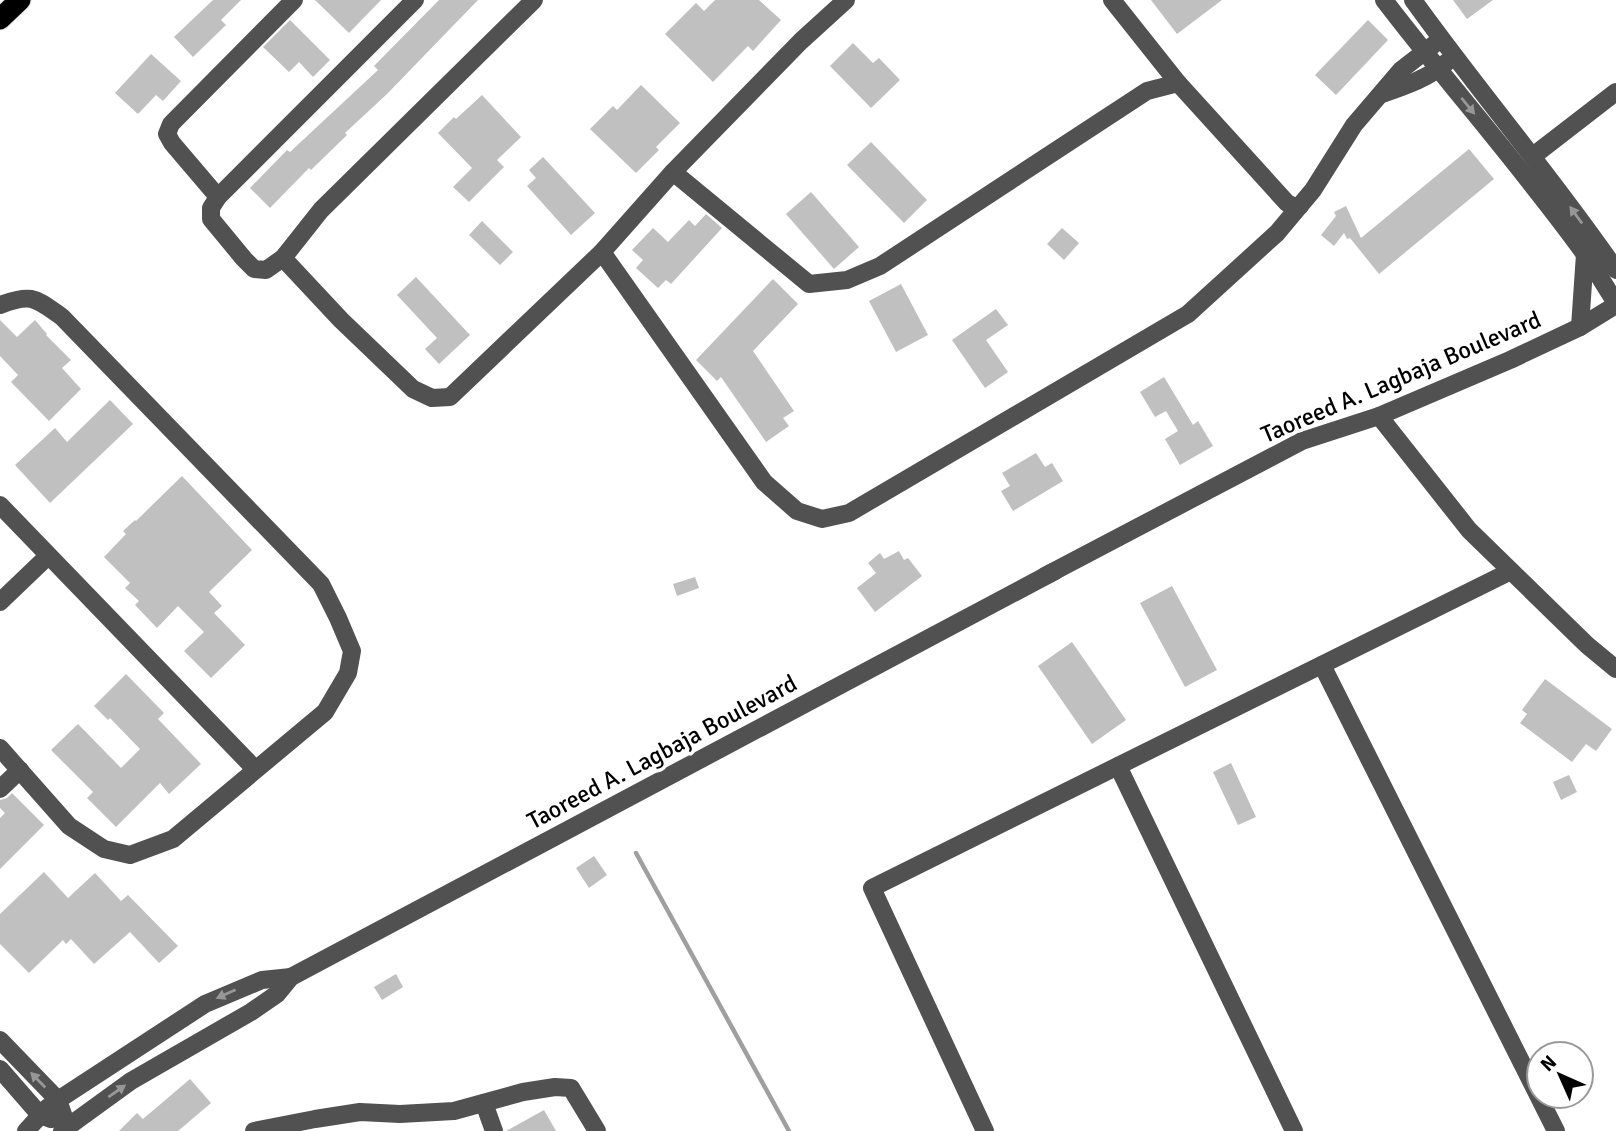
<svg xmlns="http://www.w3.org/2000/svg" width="1616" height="1131" font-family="Signika,sans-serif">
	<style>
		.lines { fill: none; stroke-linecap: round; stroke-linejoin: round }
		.stream { stroke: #9f9f9f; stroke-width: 4.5 }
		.building { fill: #c0c0c0 }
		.highway-casing { stroke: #dbdbdb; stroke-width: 23 }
		.minor { stroke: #515151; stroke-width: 18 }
		.highway { stroke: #000; stroke-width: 21 }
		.oneway { fill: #979797 }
		.labels { text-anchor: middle; stroke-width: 7; stroke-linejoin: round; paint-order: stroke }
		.street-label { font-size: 24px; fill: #000; stroke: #fff }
	</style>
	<rect width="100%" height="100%" fill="#fff"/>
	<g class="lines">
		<path class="stream" d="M636,853l153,278"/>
	</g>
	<g class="building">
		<path d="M213,0h28l-20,20 5,5 -33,32 -19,-20z"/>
		<path d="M315,0h66l-32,33z"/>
		<path d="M439,0h39l-91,94 -42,39 2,2 -36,35 -2,-2 -39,40 -20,-20 37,-38 3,2 88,-82 -4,-4z"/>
		<path d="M715,0h44l22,20 -28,31 -5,-5 -35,36 -48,-48 31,-31 8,8z"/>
		<path d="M1151,0h71l-45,34z"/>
		<path d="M1453,0h40l-26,19z"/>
		<path d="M290,20l40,40 -17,17 -14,-15 -10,10 -26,-25z"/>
		<path d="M1368,20l20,20 -52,55 -21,-20z"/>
		<path d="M853,43l20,20 6,-5 21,22 -29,28 -41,-42z"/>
		<path d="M151,54l30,27 -18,20 -7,-6 -18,19 -23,-21z"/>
		<path d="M641,85l39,38 -24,24 3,3 -23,23 -46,-44 23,-23 4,4z"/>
		<path d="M482,95l39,42 -24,23 7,7 -35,35 -16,-15 19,-19 -34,-35 16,-16 2,2z"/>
		<path d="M871,142l56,58 -23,23 -57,-58z"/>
		<path d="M1469,149l25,30 -115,95 -29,-36 -3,1 -3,-6 -10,13 -13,-11 15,-19 -2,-4 12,-6 15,32z"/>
		<path d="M543,157l52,56 -24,22 -44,-49 9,-8 -7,-8z"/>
		<path d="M811,192l48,55 -25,22 -48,-55z"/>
		<path d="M706,214l16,14 -51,56 -5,-4 -8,8 -22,-20 7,-8 -11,-10 21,-22 15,14 21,-22 6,6z"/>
		<path d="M482,221l31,31 -13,13 -31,-30z"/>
		<path d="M1062,228l17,15 -15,17 -17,-16z"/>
		<path d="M416,277l54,58 -31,29 -14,-15 12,-11 -40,-43z"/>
		<path d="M773,279l25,25 -45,47 41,60 -11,7 6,8 -23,16 -45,-65 -4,4 -21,-21z"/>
		<path d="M901,284l27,51 -32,17 -27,-51z"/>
		<path d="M996,309l12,16 -22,15 22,32 -23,16 -33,-48z"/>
		<path d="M0,320l17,17 18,-17 12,14 -1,1 25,25 -9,8 19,21 -32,32 -38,-39 7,-7 -18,-19z"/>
		<path d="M1164,377l29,48 5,-4 15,25 -33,19 -15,-26 13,-8 -12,-20 -11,6 -15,-25z"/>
		<path d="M110,400l23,24 -83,79 -35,-38 40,-37 12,14z"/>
		<path d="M1036,453l9,14 7,-4 11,18 -50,30 -12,-20 9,-5 -8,-13z"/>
		<path d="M182,476l70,74 -43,42 13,14 -8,7 31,32 -34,33 -27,-27 20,-19 -26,-26 -21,22 -22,-23 4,-4 -14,-13 5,-5 -26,-26 22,-23 -3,-3 12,-11 1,1z"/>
		<path d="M899,551l5,9 4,-2 14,18 -47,36 -18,-24 19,-15 -8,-10 12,-10 4,6z"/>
		<path d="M695,577l4,11 -22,8 -4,-12z"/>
		<path d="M1172,586l45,84 -32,17 -45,-84z"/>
		<path d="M1072,642l54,78 -34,24 -54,-78z"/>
		<path d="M126,674l38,39 -6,6 43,45 -32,30 -9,-11 -44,44 -29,-29 6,-6 -42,-42 27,-26 43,44 19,-19 -30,-31 -2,2 -14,-14z"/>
		<path d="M1545,679l67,50 -16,22 -10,-7 -14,18 -52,-39 7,-9 -5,-4z"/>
		<path d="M1231,763l25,54 -18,8 -25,-53z"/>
		<path d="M1569,775l8,17 -16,8 -8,-18z"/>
		<path d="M12,793l32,32 -44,44v-51l5,-5 -5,-5v-8l7,-2z"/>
		<path d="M594,856l13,19 -18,13 -13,-20z"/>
		<path d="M44,872l24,26 27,-25 26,28 7,-6 50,51 -19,17 -29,-31 -36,32 -23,-25 -5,5 -3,-4 -34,33 -29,-29v-30z"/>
		<path d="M396,974l7,13 -21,13 -8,-13z"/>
		<path d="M190,1079l21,24 -33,28h-59l18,-18 6,6z"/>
		<path d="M544,1110l12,21h-50z"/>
	</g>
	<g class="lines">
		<g class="highway-casing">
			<path id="highway" d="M0,19l20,-19"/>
		</g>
		<g class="minor">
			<path d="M415,0l-197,197 -7,11v11l33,40 10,10 12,1 17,-12 38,-48 213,-210"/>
			<path d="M1112,0l66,83 109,120 6,3h7"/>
			<path d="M1384,0c65,85 137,166 200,253 11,16 21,33 32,50"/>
			<path d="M1413,0c66,92 139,177 203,270"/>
			<path d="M1382,94c23,-8 47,-16 65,-32"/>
			<path d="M1533,156l83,-64"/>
			<path d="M673,172l136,112 38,-4 33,-14 267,-175 31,-8"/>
			<path d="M218,197l-46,-54 -5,-9 4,-10 123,-124"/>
			<path d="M602,252l162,230 33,29 25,8 27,-6 339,-199 89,-81 36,-43 41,-65 47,-55 40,-31"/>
			<path d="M283,258l58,62 72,69 19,9 18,-1 152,-145 71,-80 128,-131 45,-41"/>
			<path d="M0,305c32,-12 35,-7 62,12l259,267 17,34 14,33 -4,22 -23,39 -152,127 -43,16 -26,-6 -35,-23 -69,-78"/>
			<path d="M1580,327l5,-73"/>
			<path d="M1379,416l90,114 118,115 29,24"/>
			<path d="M0,505l255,264"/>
			<path d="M1045,576l257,-135 77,-25 131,-56 70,-33 36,-22"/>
			<path d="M0,602l48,-46"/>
			<path d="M1322,665l234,466"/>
			<path d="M1118,766l176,365"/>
			<path d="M0,789l20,-19"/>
			<path d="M0,1040l58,60 9,26"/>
			<path d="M0,1069l40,46 11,4"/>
			<path d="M484,1103l10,28"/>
			<path d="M26,1131l21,-23 11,-8 147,-96 57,-24 29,-3"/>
			<path d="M62,1131l69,-50 120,-69 26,-18 14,-17 764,-406"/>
			<path d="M254,1131l61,-12 45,-7 40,2 54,-3 69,-19 32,-5 16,1 26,43"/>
			<path d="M985,1131l-113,-243 639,-317"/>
		</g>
		<use href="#highway" class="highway"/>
	</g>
	<defs><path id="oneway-solid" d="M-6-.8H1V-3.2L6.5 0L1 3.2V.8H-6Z" transform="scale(1.75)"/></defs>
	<g class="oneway">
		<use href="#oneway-solid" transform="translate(1468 106) rotate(51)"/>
		<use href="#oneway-solid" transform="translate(1576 215) rotate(-126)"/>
		<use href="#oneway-solid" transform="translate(226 994) rotate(156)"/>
		<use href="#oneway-solid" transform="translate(38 1080) rotate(-134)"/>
		<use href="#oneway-solid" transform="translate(117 1091) rotate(-35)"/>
	</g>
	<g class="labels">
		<g class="street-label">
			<text transform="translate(1401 377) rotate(-23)" y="8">Taoreed A. Lagbaja Boulevard</text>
			<text transform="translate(662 752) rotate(-28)" y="8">Taoreed A. Lagbaja Boulevard</text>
		</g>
	</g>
	<g transform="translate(1560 1075) rotate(315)"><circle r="33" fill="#ffffff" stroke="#999999" stroke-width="2"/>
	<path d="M0-5L12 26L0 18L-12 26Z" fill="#000000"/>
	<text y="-10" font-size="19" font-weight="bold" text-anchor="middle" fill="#000000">N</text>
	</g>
</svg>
